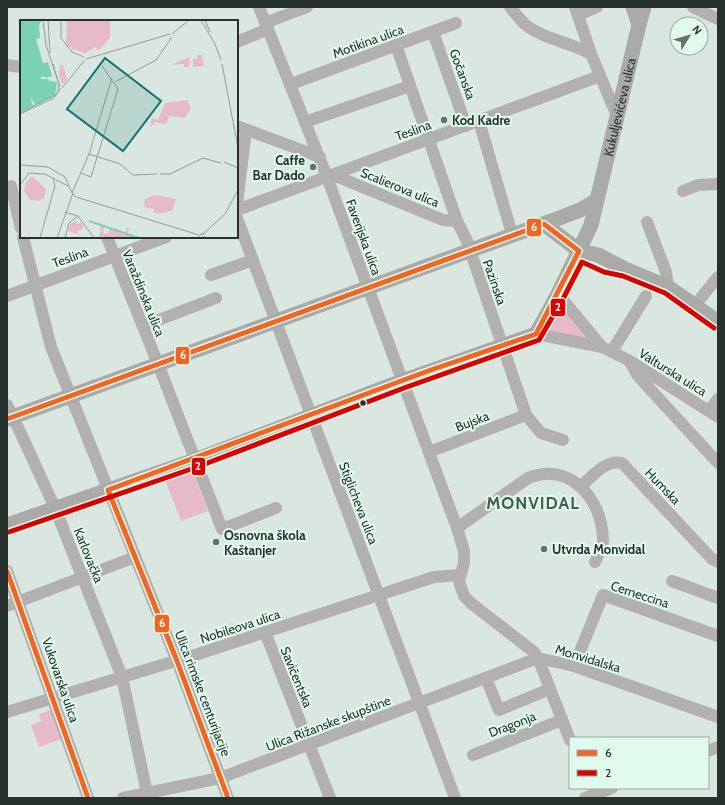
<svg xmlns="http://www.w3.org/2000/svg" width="725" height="805" font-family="Cabin,sans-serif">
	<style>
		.green { fill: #e7bac9 }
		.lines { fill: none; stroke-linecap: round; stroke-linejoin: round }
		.minor { stroke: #b2b1b0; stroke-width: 12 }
		.major { stroke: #aaaaa9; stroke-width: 15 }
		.bus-1-casing { stroke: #e0fbee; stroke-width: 8 }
		.bus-2-casing { stroke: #e0fbee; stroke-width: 8 }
		.bus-1 { stroke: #f26522; stroke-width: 5 }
		.bus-2 { stroke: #db0000; stroke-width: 5 }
		.poi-dot { fill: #65716c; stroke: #e0fbee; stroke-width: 1.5 }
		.bus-dot { fill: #27312d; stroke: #e0fbee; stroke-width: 1.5 }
		.labels { text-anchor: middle; stroke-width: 4; stroke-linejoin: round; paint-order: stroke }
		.street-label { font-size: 13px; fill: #27312d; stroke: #e0fbee }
		.poi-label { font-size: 13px; font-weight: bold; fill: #27312d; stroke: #e0fbee; text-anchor: start }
		.district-label { font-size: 17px; font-weight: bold; letter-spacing: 1px; fill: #445b51; stroke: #e0fbee }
		.inset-river { fill: none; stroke: #7bd3b3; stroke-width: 2 }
		.inset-road { fill: none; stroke: #929e98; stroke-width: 1 }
		.view { fill: #0f766e; fill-opacity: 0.15; stroke: #0f766e; stroke-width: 2 }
		.inset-edge { fill: none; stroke: #27312d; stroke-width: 2 }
		.line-badge { stroke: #e0fbee; stroke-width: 1.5 }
		.badge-label { font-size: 11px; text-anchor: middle; font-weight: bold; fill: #fff }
	</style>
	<rect width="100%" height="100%" fill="#d9e7e0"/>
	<g class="green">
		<path d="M558,299l32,36 -2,7 -45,-14z"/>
		<path d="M191,467l17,44 -27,10 -17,-44z"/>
		<path d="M54,709l10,29 -25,9 -8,-22 10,-4 -2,-7z"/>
	</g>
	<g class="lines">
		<g class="minor">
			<path d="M259,7l68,170 130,351 7,23v12l-5,18 5,15 8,8 62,48 4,6 36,8 144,51"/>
			<path d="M510,7c5,6 11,14 17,19 19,14 43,16 64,28"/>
			<path d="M575,7l16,47 26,62"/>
			<path d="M693,7l25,12"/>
			<path d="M578,15l19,-8"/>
			<path d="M265,23l42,-16"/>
			<path d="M433,32l33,94"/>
			<path d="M237,42l31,-13"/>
			<path d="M396,45l61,176 10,20 59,174 15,18 22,7"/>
			<path d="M7,65l14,2"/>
			<path d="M291,84l165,-61"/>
			<path d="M479,121l33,113"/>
			<path d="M305,122l105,-36"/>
			<path d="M237,126l83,31"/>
			<path d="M333,175l110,45 14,1"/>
			<path d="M11,186l10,42"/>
			<path d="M683,191l15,-6 20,-1"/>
			<path d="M237,204l9,-74"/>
			<path d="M237,210l363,-134"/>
			<path d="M237,218l218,580"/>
			<path d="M647,222l19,50 2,15"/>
			<path d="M23,237l28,110 126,314 51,137"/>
			<path d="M107,237l49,122"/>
			<path d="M211,275l42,-15"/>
			<path d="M558,294l44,53"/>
			<path d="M7,296l159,-59"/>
			<path d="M695,305l23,-28"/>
			<path d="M143,326l73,-28"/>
			<path d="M536,334l66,13 28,14 88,56"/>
			<path d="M612,351l34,-55"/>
			<path d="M630,362l8,14 80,87"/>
			<path d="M160,369l62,160 54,-21"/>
			<path d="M7,405l3,6"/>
			<path d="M709,411l9,-12"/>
			<path d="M16,423l39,85 67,169 25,116"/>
			<path d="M429,452l97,-37"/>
			<path d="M581,486c12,-10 25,-27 41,-23l90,96 6,3"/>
			<path d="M457,528l71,-50c42,-17 74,21 75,61 1,7 -5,16 -8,23"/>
			<path d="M7,571l81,227"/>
			<path d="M672,581l46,17"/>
			<path d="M7,606l128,-49"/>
			<path d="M265,632l65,166"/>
			<path d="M574,666l29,-71 115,41"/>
			<path d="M486,678l13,32 51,-21"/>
			<path d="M7,712l188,-57 239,-78 25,-2"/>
			<path d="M708,751l10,-4"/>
			<path d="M473,755l89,-35"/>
			<path d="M123,798l97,-20 318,-120 32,82"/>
			<path d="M585,798l27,-10"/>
		</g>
		<g class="major">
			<path d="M633,7l6,18 5,-18"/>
			<path d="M544,224l42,32"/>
			<path d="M579,251l19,4 27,14 43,18 50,35"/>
			<path d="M7,419l547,-199 26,-10 12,-7"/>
			<path id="s1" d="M7,525l188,-65 207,-79 134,-47 22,-40 33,-69 48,-200"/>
		</g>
		<g class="bus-1-casing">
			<g id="bus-1">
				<path d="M7,419l537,-195 35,27 -43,83 -108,37 -320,119 69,171 51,137"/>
				<path d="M7,571l81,227"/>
			</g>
		</g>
		<g class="bus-2-casing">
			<path id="bus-2" d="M9,532l188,-65 207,-79 135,-48 25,-43 18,-35 22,10 19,4 42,17 49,35"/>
		</g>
		<use href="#bus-1" class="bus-1"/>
		<use href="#bus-2" class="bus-2"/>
	</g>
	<g class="poi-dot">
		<circle cx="444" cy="120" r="4"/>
		<circle cx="313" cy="167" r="4"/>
		<circle cx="216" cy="542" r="4"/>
		<circle cx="544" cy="549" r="4"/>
	</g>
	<circle class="bus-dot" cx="363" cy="403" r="3.5"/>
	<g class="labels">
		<g class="street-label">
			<text transform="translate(368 41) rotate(-20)" y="5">Motikina ulica</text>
			<text transform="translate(463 74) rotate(70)" y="5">Gočanska</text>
			<text dy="5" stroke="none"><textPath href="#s1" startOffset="806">Kukuljevićeva ulica</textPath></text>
			<text transform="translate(413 130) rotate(-20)" y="5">Teslina</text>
			<text transform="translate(400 187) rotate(22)" y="5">Scalierova ulica</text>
			<text transform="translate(364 237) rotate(70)" y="5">Faverijska ulica</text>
			<text transform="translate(70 257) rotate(-20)" y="5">Teslina</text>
			<text transform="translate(495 282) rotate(71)" y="5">Pazinska</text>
			<text transform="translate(144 293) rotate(68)" y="5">Varaždinska ulica</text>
			<text transform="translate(673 372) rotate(32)" y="5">Valturska ulica</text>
			<text transform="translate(472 421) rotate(-21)" y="5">Bujska</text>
			<text transform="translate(663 486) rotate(46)" y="5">Humska</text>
			<text transform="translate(359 503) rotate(69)" y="5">Stiglicheva ulica</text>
			<text transform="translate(89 555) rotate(68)" y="5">Karlovačka</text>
			<text transform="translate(640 594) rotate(18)" y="5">Cerneccina</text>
			<text transform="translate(240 626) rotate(-18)" y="5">Nobileova ulica</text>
			<text transform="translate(588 658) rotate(17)" y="5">Monvidalska</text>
			<text transform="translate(297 677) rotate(68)" y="5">Savičentska</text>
			<text transform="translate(61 680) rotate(71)" y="5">Vukovarska ulica</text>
			<text transform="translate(203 693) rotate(69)" y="5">Ulica rimske centurijacije</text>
			<text transform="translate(328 723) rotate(-21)" y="5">Ulica Rižanske skupštine</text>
			<text transform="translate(512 724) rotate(-21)" y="5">Dragonja</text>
		</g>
		<g class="poi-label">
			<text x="452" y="125">Kod Kadre</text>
			<text x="305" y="165" text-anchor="end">Caffe<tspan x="305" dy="15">Bar Dado</tspan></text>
			<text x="224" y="540">Osnovna škola<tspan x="224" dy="15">Kaštanjer</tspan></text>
			<text x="552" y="554">Utvrda Monvidal</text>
		</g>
		<g class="district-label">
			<text x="533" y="509">MONVIDAL</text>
		</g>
	</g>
	<g transform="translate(20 20)">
		<rect width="218" height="218" fill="#d9e7e0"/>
		<path d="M41,0h49v18l-12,13 -2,-4 -11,6 -11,-4 -2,2 -1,-5 -2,1 -3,-3 1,-22zM177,35h5l2,11 -11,1v-8h4zM170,37l-1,10h-5v-3l-13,1zM43,45l4,14 -5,6 -4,-14 2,-1 -1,-4zM167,80l4,8 -6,10 -15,-2 -5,8 -10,-2 -4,5v-9l7,2 7,-17zM12,156l14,13 -2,9 -5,3 -9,-1 -6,-9 2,-9zM135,175l21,4 -4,12 -14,3 -5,-2 1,-3 -10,-2 1,-8zM55,201l3,3 3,-2 3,6 -5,3v-5l-2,8 -9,-3 2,-7zM81,206l3,1 -1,7h5l1,-6 16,5 2,-5h3l-3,6 13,4h-41z" fill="#e7bac9"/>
		<path d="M0,0h22l-3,5 1,13 -4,1 7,24 5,-1 4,13 -1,2 -9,-1 -1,3 16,3 -2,14 -20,9 -5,-9 3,10 -13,6z" fill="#7bd3b3"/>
		<path class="inset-river" d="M0,46h22l2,-3M0,50l21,10h7M2,50l26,7M69,201l50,17"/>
		<path class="inset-road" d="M23,0l3,25 14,42M28,0l2,33M41,0v18l11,14 12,5M181,0l14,24 6,16M185,0l5,12M152,14l17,-14M66,39l84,-25M202,44l16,84M95,62l41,-22 16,-23M42,68l22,-27M0,93l37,-19 2,-9 -6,-21M0,94l34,-16 7,-10M69,134l31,10 13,11 24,-1M204,142l14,6M0,145l28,2 17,10 7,16 4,4 123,38M9,153l16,1 23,12M61,153l10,4 27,-88 -16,-23M140,154h10l33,-16 18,5M0,165l9,-12M52,173l17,-39 23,-76M45,192l13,4M58,196l16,22M183,214l22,-20 13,-24M20,218l15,-52 -2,-8M37,218l16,-45M45,218l4,-15 9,-7M178,218l4,-5 4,5"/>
		<path class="view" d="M85,38l56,43 -38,50 -56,-42z"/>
		<rect width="218" height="218" class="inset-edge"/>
	</g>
	<g class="line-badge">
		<rect x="526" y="218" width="16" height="19" rx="4" fill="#f26522"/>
		<rect x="550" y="298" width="16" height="19" rx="4" fill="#db0000"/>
		<rect x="175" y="346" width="15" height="19" rx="4" fill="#f26522"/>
		<rect x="191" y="457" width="15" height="19" rx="4" fill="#db0000"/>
		<rect x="154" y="614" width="16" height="19" rx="4" fill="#f26522"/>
	</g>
	<g class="badge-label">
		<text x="534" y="231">6</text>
		<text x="558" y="311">2</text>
		<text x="183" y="359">6</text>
		<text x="198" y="470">2</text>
		<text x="162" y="627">6</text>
	</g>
	<rect width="725" height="805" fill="none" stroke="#27312d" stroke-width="16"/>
	<rect x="569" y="737" width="140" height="52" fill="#e0fbee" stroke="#96aaa1"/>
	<rect x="577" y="750" width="20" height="6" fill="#f26522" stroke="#96aaa1"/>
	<text x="605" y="757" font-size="12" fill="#27312d">6</text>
	<rect x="577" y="770" width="20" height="6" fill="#db0000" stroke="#96aaa1"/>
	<text x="605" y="777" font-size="12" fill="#27312d">2</text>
	<g transform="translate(689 36) rotate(53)"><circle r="19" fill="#e0fbee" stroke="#96aaa1"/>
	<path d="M0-3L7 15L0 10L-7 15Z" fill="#65716c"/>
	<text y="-6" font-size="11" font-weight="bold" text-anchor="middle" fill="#27312d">N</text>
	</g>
</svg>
